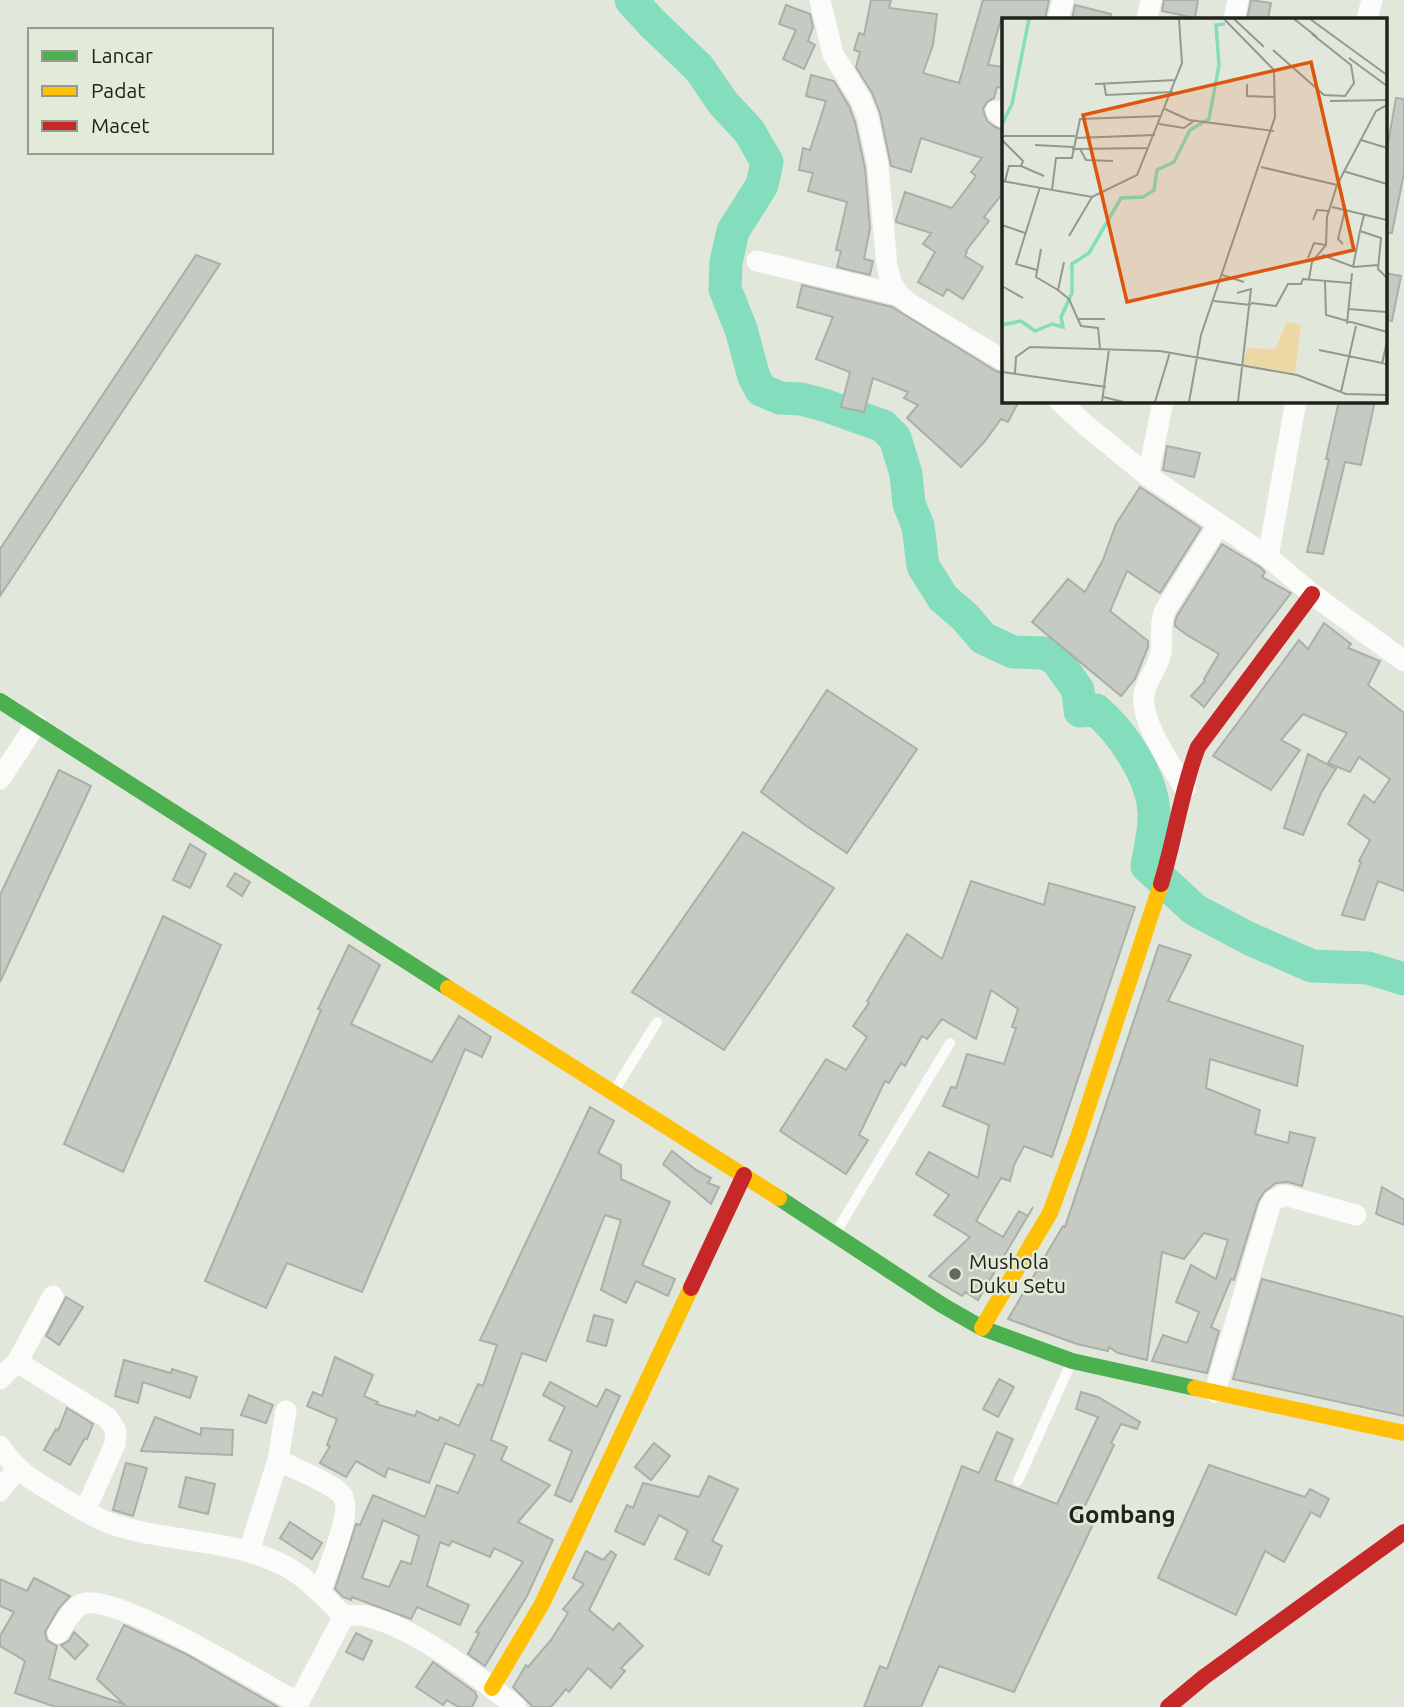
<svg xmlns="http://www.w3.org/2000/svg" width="1404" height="1707" font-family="Ubuntu,sans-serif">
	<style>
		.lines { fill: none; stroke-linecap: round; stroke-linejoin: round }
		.river { stroke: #84ddbc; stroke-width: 33 }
		.building { fill: #c5cbc3; stroke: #aaafa8; stroke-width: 2; fill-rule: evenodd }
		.lane { stroke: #fbfbfa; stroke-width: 10 }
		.street { stroke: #fbfbfa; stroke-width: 21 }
		.fast { stroke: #4caf50; stroke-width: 16 }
		.slow { stroke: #ffc107; stroke-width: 16 }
		.jam { stroke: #c62828; stroke-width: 16 }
		.poi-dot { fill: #64685f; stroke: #e3ebd8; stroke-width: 2.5 }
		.labels { text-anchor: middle; stroke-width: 5; stroke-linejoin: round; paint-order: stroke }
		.poi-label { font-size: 21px; fill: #20231c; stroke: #e3ebd8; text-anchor: start }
		.quarter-label { font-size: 24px; font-weight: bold; fill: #20231c; stroke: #e3ebd8 }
		.inset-river { fill: none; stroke: #84ddbc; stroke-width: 3.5 }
		.inset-road { fill: none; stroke: #94998f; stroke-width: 2 }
		.view { fill: #de560d; fill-opacity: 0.15; stroke: #de560d; stroke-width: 3.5 }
		.inset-edge { fill: none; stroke: #20231c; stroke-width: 3.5 }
	</style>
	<rect width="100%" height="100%" fill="#e2e7dc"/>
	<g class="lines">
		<path class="river" d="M631,0l21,23 47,45 24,35 26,28 18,31 -5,23 -29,46 -7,31 -1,27 16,40 13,48 7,13 19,8 21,1 23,6 59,21 12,12 11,36 3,30 9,22 5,40 20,32 22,19 18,21 30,14 31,1 12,6 22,31 2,21 16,-1c26,22 56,66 58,102 1,18 -4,37 -7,54l48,44 55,29 62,27 56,2 36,11"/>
	</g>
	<g class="building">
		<path d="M871,0h20l-2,8 48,6 -4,31 -10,28 36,10 24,-83h66l-4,19h-44l-13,46 15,2v21l-6,-1 -3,11 -7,4 -4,7 4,12 8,6 8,3v63l-19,24 5,4 -23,30 1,1 -2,4 18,11 -20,32 -16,-10 -4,7 -25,-14 17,-30 -12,-8 8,-11 -35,-11v-2l9,-28 47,16 24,-32 -5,-4 11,-14 -61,-20 -10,34 -20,-6 -11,-53 -8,-20 -16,-26 4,-15 -6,-2 5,-17 5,2z"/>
		<path d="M1164,0h34l-3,18 -33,-7z"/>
		<path d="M1251,0l20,3 -3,16h-21z"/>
		<path d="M786,5l24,9 3,13 -5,14 7,4 -11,24 -21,-10 13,-29 -17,-6z"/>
		<path d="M1075,5l36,9 -1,5h-38z"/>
		<path d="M811,75l23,6 15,25 6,16 10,46 5,60 -6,31 9,2 -3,14 -33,-8 4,-16 -5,-1 11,-48 -39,-11 5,-18 -14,-3 4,-22 7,2 16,-49 -20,-5z"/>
		<path d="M1396,98l8,1v74l-12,60h-7v-72z"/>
		<path d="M196,255l24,9 -220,332v-47z"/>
		<path d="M1385,273l16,3 -9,45 -7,-1z"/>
		<path d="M802,285l90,22 104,64 7,2v28h16l-11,21 -7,-3 -16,22 -24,26 -54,-49 11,-13 -14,-7 4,-6 -35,-14 -9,34 -23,-5 9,-35 -34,-13 17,-42 -36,-10z"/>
		<path d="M1339,401h36l-14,64 -16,-3 -22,92 -16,-2 22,-93h-3z"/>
		<path d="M1167,446l33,7 -6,24 -31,-7z"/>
		<path d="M1140,487l61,41 -41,65 -33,-22 -17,40 38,30v6l-13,32 -14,17 -89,-74 36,-43 17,13 18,-32 13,-36z"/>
		<path d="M1222,544l38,23 5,5 -3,5 29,16 -87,114 -13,-11 14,-15 -1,-2 15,-25 -32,-19 -12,-9v-4l2,-6z"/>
		<path d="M1324,623l27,21 -3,4 32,13 -12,24 36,28v178l-26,-10 -14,39 -22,-5 19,-53 -2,-1 11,-21 -22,-16 16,-29 10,8 16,-24 -31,-22 -9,15 -22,-9 19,-30 -44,-19 -22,26 19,10 -29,40 -58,-34 86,-116 9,9z"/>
		<path d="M827,690l90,59 -70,104 -42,-28 -44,-33z"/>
		<path d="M1308,754l28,15 -15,24 -18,42 -19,-7z"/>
		<path d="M59,770l32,16 -91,196v-87z"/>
		<path d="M743,832l91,56 -110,162 -92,-58z"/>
		<path d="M190,844l16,10 -16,34 -17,-8z"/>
		<path d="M235,873l15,9 -8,14 -15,-10z"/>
		<path d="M971,881l73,24 5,-22 86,24 -83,250 -28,-11 -10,19 -4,16 -9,-3 -25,43 27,16 16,-26 9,5 5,-9 -55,93 -13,-8 -3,4 -33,-20 41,-39 -36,-22 15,-20 -33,-21 13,-22 49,26 11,-53 -46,-19 8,-19 5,1 11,-34 37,10 12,-36 -4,-1 6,-18 -27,-19 -15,49 -34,-20 -15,20 -5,-3 -17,30 -4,-3 -12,20 -4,-2 -26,54 9,5 -22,34 -66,-43 46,-72 20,11 21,-33 -14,-11 16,-23 -2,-2 40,-67 35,25z"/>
		<path d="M163,916l58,29 -98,227 -59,-28z"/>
		<path d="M349,945l31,20 -29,59 81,38 27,-46 32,21 -9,20 -17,-8 -103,243 -75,-29 -21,45 -61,-27 116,-271 -3,-1z"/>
		<path d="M1159,945l32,10 -23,46 135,45 -6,40 -87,-27 -4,29 54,22 -5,24 33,9 2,-11 25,6 -13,48 -14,-4 -12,1 -12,9 -6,10 -24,78 -3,-1 -20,48 8,4 -12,42 -55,-12 11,-26 24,8 12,-31 -23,-10 15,-37 25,14 12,-39 -24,-7 -20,26 -22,-7 -15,108 -29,-7 -9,-6 -1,4 -31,-7 -69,-25 55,-93 2,1z"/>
		<path d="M590,1107l24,14 -16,32 23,12v14l49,23 -28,63 33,14 -7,17 -32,-15 -10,22 -25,-13 20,-70 -16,-5 -59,146 -24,-8 -31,87 16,7 -6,13 49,25 -32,37 35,18 -26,56 -42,70 -17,-12 11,-21 -3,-1 47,-70 -29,-14 -4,9 -38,-16 -3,5 -9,-4 -13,44 42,19 -9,20 -43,-18 -6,12 -59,-22 -1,3 -8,-3 -8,-8 21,-65 4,1 13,-30 52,22 12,-32 21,8 17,-38 -30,-12 -16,40 -41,-15 -3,9 -29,-16 -10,16 -26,-14 10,-17 -3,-1 10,-26 -30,-13 6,-14 9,4 13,-39 38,18 -9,21 14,6 -2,2 39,12 2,-5 21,10 2,-4 19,9 19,-42 5,2 14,-41 -17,-5zM383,1520l36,16 -8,28 -10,-3 -12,26 -27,-9z"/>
		<path d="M672,1151l24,19 15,8 -3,5 11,4 -8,17 -48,-40z"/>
		<path d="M1382,1187l22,13v25l-28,-11z"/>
		<path d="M1262,1279l142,38v99l-171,-37z"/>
		<path d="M66,1297l17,10 -24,38 -13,-9z"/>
		<path d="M594,1315l19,5 -7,26 -19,-5z"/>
		<path d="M124,1360l47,13 1,-4 25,8 -7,21 -47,-16 -5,21 -23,-7z"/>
		<path d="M999,1379l15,8 -16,30 -15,-8z"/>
		<path d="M550,1382l47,25 9,-18 14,7 -49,106 -16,-7 17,-44 -23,-11 16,-33 -22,-12z"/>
		<path d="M1081,1392l17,5 42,25 -3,7 -16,-5 -10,19 3,2 -33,69 14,6 -81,172 -75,-26 -18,41h-57l16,-41 7,3 75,-203 17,7 18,-41 16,7 -18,41 62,24 41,-87 -22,-8z"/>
		<path d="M249,1395l24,10 -7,18 -25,-8z"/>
		<path d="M67,1408l26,16 -6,15 -2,-1 -15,27 -26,-15 12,-21 2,2z"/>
		<path d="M155,1417l46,18v-7l32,2 -1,25 -91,-4z"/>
		<path d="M654,1443l16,13 -19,24 -16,-13z"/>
		<path d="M126,1463l21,5 -14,48 -20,-6z"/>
		<path d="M1209,1465l96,32 5,-8 19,10 -9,18 -9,-5 -27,50 -19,-11 -29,64 -78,-37z"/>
		<path d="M709,1476l29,13 -26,52 10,5 -13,29 -34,-16 13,-28 -29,-16 -15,30 -29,-14 12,-26 6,3 10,-25 56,14z"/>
		<path d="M186,1477l29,7 -7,30 -29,-7z"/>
		<path d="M290,1522l32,21 -10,16 -32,-21z"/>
		<path d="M586,1551l17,9 8,-9 5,4 -27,55 24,20 6,-7 24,23 -22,22 4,3 -14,17 -23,-20 -19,24 -3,-3 -15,18h-18l-20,-20 13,-22 2,2 23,-27 17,-27 -5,-4 21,-25 -11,-6z"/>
		<path d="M34,1578l36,18 -11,12 -14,24 2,8 10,6 -8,33 75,25 -1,3h-67l-41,-14 10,-32 -25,-15v-10l14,-24 -14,-6v-27l27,12z"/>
		<path d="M124,1625l62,29 92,53h-151l-30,-28z"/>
		<path d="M74,1632l14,13 -13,14 -14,-14 8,-4z"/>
		<path d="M356,1633l16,8 -9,19 -17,-8z"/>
		<path d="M433,1662l42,30 2,5 -5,10h-14l-11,-7 -4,5 -27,-18z"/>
	</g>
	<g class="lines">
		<g class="lane">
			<path d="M614,1091l43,-69"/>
			<path d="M836,1232l114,-189"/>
			<path d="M1018,1481l53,-118"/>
		</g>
		<g class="street">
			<path d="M820,0l13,54 28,46 7,18 10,48 9,100 4,16 8,13 11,9 93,56"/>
			<path d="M1058,19l5,-19"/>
			<path d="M1147,19l4,-19"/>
			<path d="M1234,19l4,-19"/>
			<path d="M1367,19l5,-19"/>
			<path d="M996,111l7,6"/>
			<path d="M757,261l142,34"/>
			<path d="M1059,401l30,27 59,48 120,81 44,37 92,67"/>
			<path d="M1148,476l15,-75"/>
			<path d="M1268,557l28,-156"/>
			<path d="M0,779l36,-55"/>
			<path d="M1185,789c-14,-25 -45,-67 -41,-95 3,-15 14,-26 17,-41 2,-15 -2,-29 4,-43l54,-86"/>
			<path d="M17,1362l91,56 8,13 -1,13 -30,67"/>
			<path d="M0,1379l17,-17 36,-66"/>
			<path d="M1215,1392l55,-186 4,-6 10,-5 72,20"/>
			<path d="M0,1446c14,23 33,35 56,48 18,11 36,23 56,30 56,19 118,14 171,41 24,12 42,33 61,51"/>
			<path d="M278,1460c16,9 52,22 63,34 15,15 -15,78 -21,98"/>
			<path d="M0,1491l17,-23"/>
			<path d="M249,1551l29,-91 8,-49"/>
			<path d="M344,1616c7,0 15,-2 22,0 49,12 111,59 150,91"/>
			<path d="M58,1633c6,-9 15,-28 28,-30 39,-5 172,78 212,100"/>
			<path d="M296,1707l48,-91"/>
		</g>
		<g class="fast">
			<path d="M0,701l448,287"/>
			<path d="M779,1198l163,107 40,23 90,33 123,27"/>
		</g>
		<g class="slow">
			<path d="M448,988l331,210"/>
			<path d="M982,1328l68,-115 28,-76 83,-253"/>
			<path d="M1195,1388l209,45"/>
			<path d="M492,1688l50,-84 149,-316"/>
		</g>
		<g class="jam">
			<path d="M1161,884c14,-45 20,-93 37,-137l114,-153"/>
			<path d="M691,1288l53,-113"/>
			<path d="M1168,1707l36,-30 200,-145"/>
		</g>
	</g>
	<circle class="poi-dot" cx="955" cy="1274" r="7"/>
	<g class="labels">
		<g class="poi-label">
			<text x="969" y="1269">Mushola<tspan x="969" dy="24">Duku Setu</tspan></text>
		</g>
		<g class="quarter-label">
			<text x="1122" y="1523">Gombang</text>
		</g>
	</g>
	<g transform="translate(1002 18)">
		<rect width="385" height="385" fill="#e2e7dc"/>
		<path d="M285,304l14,3 -6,48 -52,-9 4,-16 28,1z" fill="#ebd8a4"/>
		<path class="inset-river" d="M0,106l10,-20 17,-85M0,307l19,-4 14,10 17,-7 11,3 -2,-10 11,-24v-29l17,-11 32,-55 22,-1 11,-7 3,-20 17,-8 16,-32 19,-11 10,-54 -3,-40 9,-1"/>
		<path class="inset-road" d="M232,1l30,28M292,1l23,18M308,1l77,56M271,32l51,45 21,1 9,-13 -3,-18 -39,-31M347,40l38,28M102,65l2,12 67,-3M93,66l81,-4M245,66v12l28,1M328,83l57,-1M163,91l24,11 85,11M157,106l25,4 11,-8M0,118h73M73,120l80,-3M0,122l21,21 -2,5h-12l-4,15M359,122l26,8M33,127l38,2M70,131l76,-1M78,131l6,11 27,1M19,148l23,10M259,149l76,18M341,153l44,13M0,163l90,16 45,-22 45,-112 -3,-44M50,172l4,-32h16l8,-39 82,-3M330,189l55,13M362,197l-4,16 21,7 -3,31 9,9M311,202l4,-10 12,1M0,207l23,8M67,218l23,-39M341,226l-5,-5 7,-29M39,231l-5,28 22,13M320,237l32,12 24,-2M306,240l6,-15 12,2M62,244l-6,28 11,9 12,27 17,2 2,20M351,249l7,-36M35,252l-21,-6 24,-77M220,257l22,7M307,261l3,-17 14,-17 1,-28 10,-32 39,-74 11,-6M323,264l1,33 61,17M0,268l21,12M235,275l14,-4 -13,113M212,283l37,4M249,285l25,3 12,-22h13l2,-5 47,4M346,291l39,3M77,301h26M345,306l5,-51M317,332l68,14M380,346l5,-23M0,354l104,15M13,355l1,-16 14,-10 130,4 137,24 49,19 41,1M339,374l15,-66M101,379l21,5M100,384l7,-53M153,384l15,-50M187,384l12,-67 74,-218 -1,-47 -50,-51"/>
		<path class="view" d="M309,44l43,188 -227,52 -44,-187z"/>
		<rect width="385" height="385" class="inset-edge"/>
	</g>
	<rect x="28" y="28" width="245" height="126" fill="#e3ebd8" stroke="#959b8d" stroke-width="2"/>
	<rect x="42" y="51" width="35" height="10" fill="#4caf50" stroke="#959b8d" stroke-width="2"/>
	<text x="91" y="63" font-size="21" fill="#20231c">Lancar</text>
	<rect x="42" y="86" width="35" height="10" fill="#ffc107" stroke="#959b8d" stroke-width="2"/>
	<text x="91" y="98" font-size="21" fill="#20231c">Padat</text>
	<rect x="42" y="121" width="35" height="10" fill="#c62828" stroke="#959b8d" stroke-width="2"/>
	<text x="91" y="133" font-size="21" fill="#20231c">Macet</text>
</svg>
